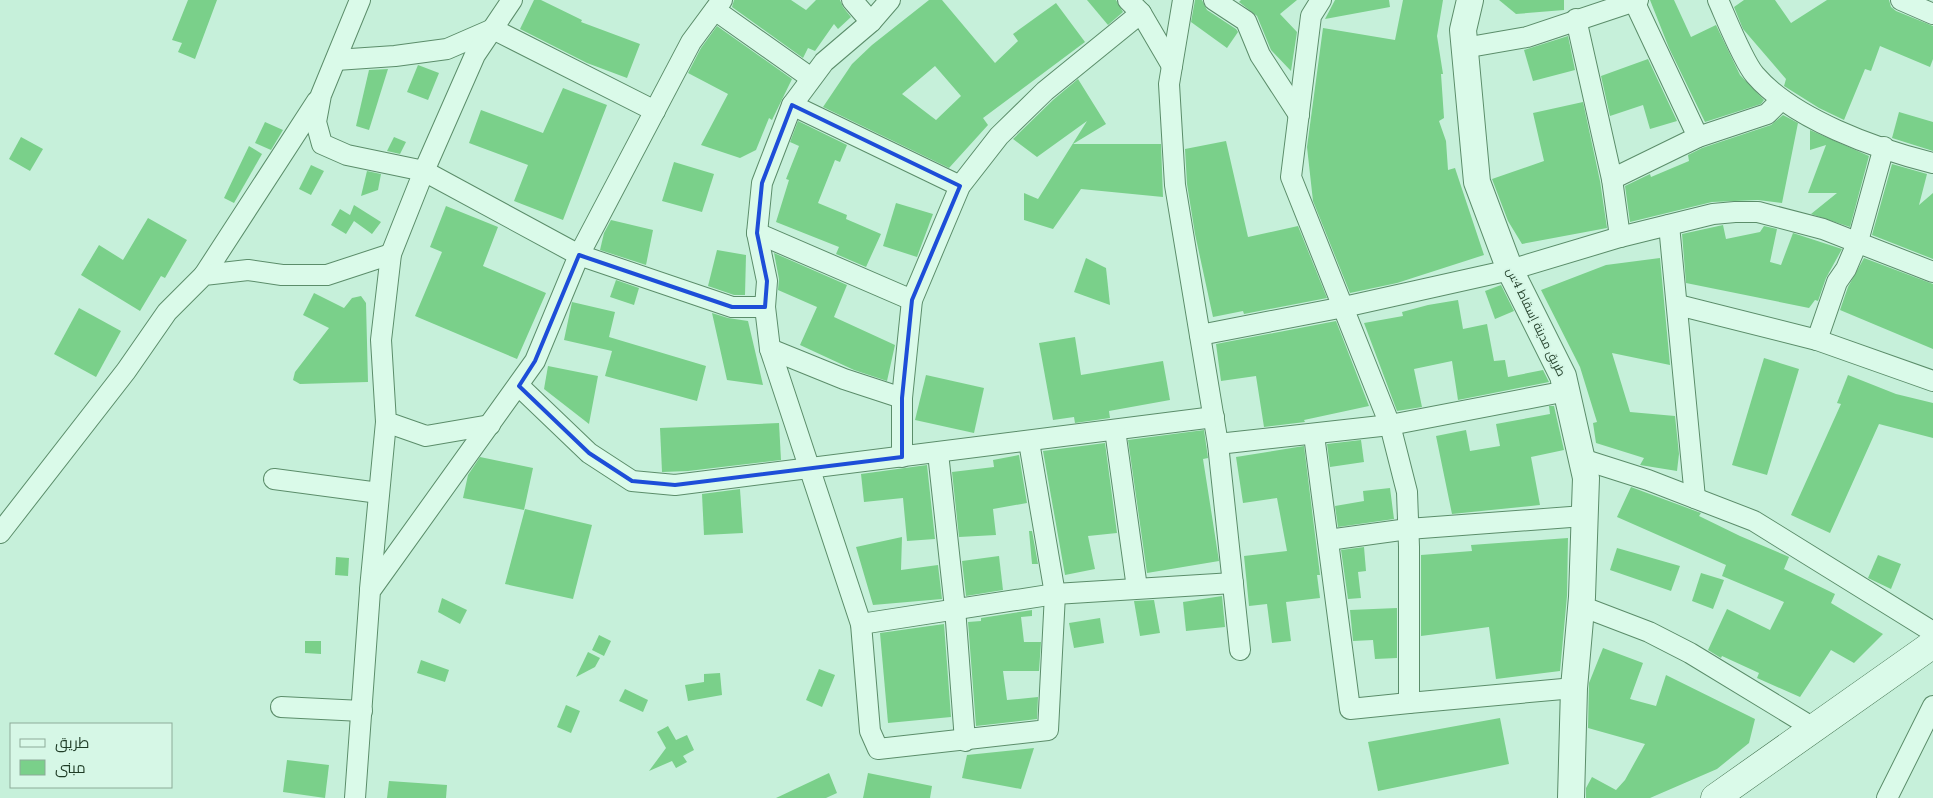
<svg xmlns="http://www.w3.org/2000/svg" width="1933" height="798" font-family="Lora,Cairo,serif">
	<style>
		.building { fill: #7ad08a; fill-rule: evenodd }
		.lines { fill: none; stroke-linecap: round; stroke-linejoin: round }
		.minor-casing { stroke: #5b8d6a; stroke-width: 22 }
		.tertiary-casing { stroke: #5b8d6a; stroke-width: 28 }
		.secondary-casing { stroke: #3e6f4b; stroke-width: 29 }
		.minor { stroke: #dafae9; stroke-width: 20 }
		.tertiary { stroke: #dafae9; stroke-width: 26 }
		.secondary { stroke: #dafae9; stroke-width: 28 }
		.marked { fill: none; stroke: #1d4ed8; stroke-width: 4; stroke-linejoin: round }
		.labels { text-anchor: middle; stroke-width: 4; stroke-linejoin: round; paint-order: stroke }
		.street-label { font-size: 12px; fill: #1f3c26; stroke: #d6f7e6 }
	</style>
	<rect width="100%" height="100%" fill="#c6f0da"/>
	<g class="building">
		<path d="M188,0h29l-22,59 -17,-7 4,-9 -10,-3z"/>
		<path d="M534,0h7l41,20 -1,2 59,22 -13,34 -40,-15 -67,-34z"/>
		<path d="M734,0h57l15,10 10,-10h24l3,7 8,10 -13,12 -4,-5 -19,27 -7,-3 -5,10 -71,-51z"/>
		<path d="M929,0h13l53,63 23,-22 -5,-7 43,-31 29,39 -102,76 5,7 -39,43 -126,-61 29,-43 20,-19zM935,66l26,30 -25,24 -34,-26z"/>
		<path d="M1087,0h29l7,12 -15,13z"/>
		<path d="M1195,0h7l5,10 29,19 2,3 -11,16 -36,-26z"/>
		<path d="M1241,0h56l-17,14 17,18 -6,39 -20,-21 -14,-34 -18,-14z"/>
		<path d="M1335,0h54l1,7 -65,12z"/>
		<path d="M1403,0h40l-6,36 6,38h-2l3,44 -5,3 7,20 2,29 7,-2 29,87 -87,28 -47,10 -37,-92 -6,-54 16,-119 72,12z"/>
		<path d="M1499,0h65v10l-48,4z"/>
		<path d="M1650,0h24l17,37 25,-12 24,50 24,25 -3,4 -56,18 -36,-74z"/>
		<path d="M1744,0h31l16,23 36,-23h62l2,7 5,4 37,15v33l-3,8 -50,-21 -9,25 -6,-2 -21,51 -25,-12 -35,-22 2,-7 -43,-50 -9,-22z"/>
		<path d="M717,26l75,53 -20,41 -3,-2 -13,32 -16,8 -39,-13 27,-51 -40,-21 13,-25z"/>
		<path d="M1568,36l7,34 -42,11 -9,-31z"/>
		<path d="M1648,59l29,62 -27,8 -7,-24 -33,11 -9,-40z"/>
		<path d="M418,65l21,8 -11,27 -21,-8z"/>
		<path d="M388,69l-19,61 -13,-4 13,-56z"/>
		<path d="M1078,79l28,45 -33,20h88l2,53 -82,-8 -28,40 -29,-9v-27l14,6 49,-78 -50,36 -24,-18 40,-39z"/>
		<path d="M563,88l44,17 -44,115 -49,-19 14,-36 -59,-22 12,-33 62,23z"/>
		<path d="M1583,102l17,79 7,47 -85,16 -14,-23 -16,-42 52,-18 -11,-48z"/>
		<path d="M1899,112l34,10v29l-41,-13z"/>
		<path d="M1783,115l15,8 -16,80 -24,-3 -46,2 -82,20 -5,-36 25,-12 1,3 38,-16 -1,-6 14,-7 69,-23z"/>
		<path d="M798,121l49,24 -7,17 -5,-2 -17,43 29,12 -1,4 35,15 -15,33 -30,-13 3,-7 -63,-25 13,-42 -3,-1 13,-33 -9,-4z"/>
		<path d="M265,122l18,8 -12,20 -16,-7z"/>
		<path d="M1810,130l59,26 -19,71 -39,-13 26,-21h-29l18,-48 -16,5z"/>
		<path d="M21,137l22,12 -13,22 -21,-12z"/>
		<path d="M394,137l12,5 -6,12 -13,-3z"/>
		<path d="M1226,141l22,96 50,-11 29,72 -83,16 -1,-3 -30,6 -18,-83 -8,-50 -2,-35z"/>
		<path d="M249,146l13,8 -28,49 -10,-5z"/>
		<path d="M674,162l40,12 -12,38 -40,-11z"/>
		<path d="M1892,164l35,10 -8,31 14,-12v66l-61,-24z"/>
		<path d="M311,165l13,6 -13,24 -12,-6z"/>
		<path d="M367,171l14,3 -3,16 -17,6z"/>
		<path d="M896,203l37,11 -16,43 -34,-11z"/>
		<path d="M354,205l27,17 -9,12 -18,-13 -8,13 -15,-9 9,-16 10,6z"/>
		<path d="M446,206l52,21 -15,39 63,27 -29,66 -102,-43 27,-64 -12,-5z"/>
		<path d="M148,218l39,22 -22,38 -4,-2 -21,35 -59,-36 18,-30 24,15z"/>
		<path d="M611,220l42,10 -7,35 -46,-15 4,-17z"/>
		<path d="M1723,225l3,14 34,-7 4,-6 13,3 -7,33 11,3 12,-32 49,16 -16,29 -8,23 -3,-1 -6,8 -123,-25 -4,-49z"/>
		<path d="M717,250l29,5 -1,40h-11l-26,-9z"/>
		<path d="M774,253l73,32 -13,32 61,28 -8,36 -33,-11 -54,-25 17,-38 -39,-17 1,-11z"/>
		<path d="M1086,258l20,10 4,37 -36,-13z"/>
		<path d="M1660,258l10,107 -58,-12 18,59 45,4 4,38 -2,17 -37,-6 4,-7 -48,-15 -3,-20 4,-1 -17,-55 -39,-77 65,-25z"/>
		<path d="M1864,258l69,26v65l-93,-39 8,-23z"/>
		<path d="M616,280l23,8 -5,17 -24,-8z"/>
		<path d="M1501,285l13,26 -19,8 -10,-28z"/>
		<path d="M314,293l30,15 8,-10 9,-2 5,7 2,79 -68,2 -7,-4 2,-8 34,-44 -26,-13z"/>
		<path d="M1458,300l5,29 24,-5 7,37 11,-1 3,17 35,-7 6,12 -91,18 -6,-39 -38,8 8,38 -25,4 -33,-88 39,-7 -1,-4 26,-7z"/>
		<path d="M572,302l43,10 -6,25 97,29 -9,35 -92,-25 7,-25 -48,-11z"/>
		<path d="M79,308l42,23 -25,46 -42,-23z"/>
		<path d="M712,313l16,5 20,3 15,64 -36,-5z"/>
		<path d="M1336,321l33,85 -65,14 1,2 -41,5 -8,-51 -35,5 -5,-37z"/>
		<path d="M1075,337l6,38 82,-14 7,39 -61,11 1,7 -35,5 -1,-6 -21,3 -14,-77z"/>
		<path d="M1764,358l35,11 -32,106 -35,-10z"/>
		<path d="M548,366l50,10 -9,48 -45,-35z"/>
		<path d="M926,375l58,13 -10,45 -59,-13z"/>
		<path d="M1848,375l48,19 37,9v35l-54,-14 -49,109 -39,-18 50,-111 -4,-1z"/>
		<path d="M1549,406h5l10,44 -33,7 9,48 -88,9 -16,-78 30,-6 4,21 30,-5 -4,-22 54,-10z"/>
		<path d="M779,423l2,37 -93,11 -26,1 -2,-44z"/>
		<path d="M1204,430l4,28 -5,1 16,102 -72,12 -19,-133z"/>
		<path d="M1361,440l3,22 -34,5 -3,-23z"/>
		<path d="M1105,443l12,90 -29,3 7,33 -30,6 -22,-124z"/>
		<path d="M1304,446l16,129h-3l3,23 -34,4 5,39 -19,2 -5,-39 -18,2 -5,-50 43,-5 -10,-53 -34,5 -7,-46z"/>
		<path d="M1019,455l8,48 -34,6 3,26 -37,2 -7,-65 42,-5 -1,-7z"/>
		<path d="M480,457l53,11 -9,42 -61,-12 5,-23z"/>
		<path d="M927,465l8,74 -28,2 -4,-43 -39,4 -3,-28z"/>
		<path d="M1631,487l70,26 -2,3 41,20 47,20 2,1 -5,12 51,25 -4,9 52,31 -29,29 -23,-13 -31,47 -43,-19 2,-5 -37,-17 -1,2 -13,-8 19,-41 43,21 14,-28 -62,-26 4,-11 -109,-48z"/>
		<path d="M1390,488l4,31 -56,8 -3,-21 29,-5 -1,-10z"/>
		<path d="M740,489l3,44 -39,2 -2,-41z"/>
		<path d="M525,509l67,16 -19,74 -68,-15z"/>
		<path d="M1029,531h3l6,33h-6z"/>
		<path d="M902,537l-1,33 37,-5 4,34 -69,6 -17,-58z"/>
		<path d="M1568,538l-1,58 -7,75 -64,8 -7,-52 -68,9v-81l51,-4 -1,-6z"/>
		<path d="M1364,547l2,24 -8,1 3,26 -13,1 -7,-49z"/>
		<path d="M1617,548l63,18 -9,25 -61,-21z"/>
		<path d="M1878,555l23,9 -10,25 -23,-11z"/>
		<path d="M999,556l4,34 -37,6 -4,-35z"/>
		<path d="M336,557l13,1 -1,18 -13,-1z"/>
		<path d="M1701,573l23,7 -11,29 -21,-8z"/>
		<path d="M1222,596l3,31 -39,4 -3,-29z"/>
		<path d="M442,598l25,12 -7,14 -22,-12z"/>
		<path d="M1154,600l6,33 -20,3 -6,-35z"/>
		<path d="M1397,608v50l-22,1 -2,-19 -20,1 -3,-31z"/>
		<path d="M1032,610v6l-11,1 3,25h17l-2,29h-36l4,29 31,-3 -1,22 -61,7 -8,-104 13,-1v-3z"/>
		<path d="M1100,618l4,25 -30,5 -5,-25z"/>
		<path d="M944,624l7,93 -63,6 -8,-90z"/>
		<path d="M599,635l12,6 -7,15 -12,-6z"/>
		<path d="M305,641h16v13l-16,-1z"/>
		<path d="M1603,648l40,15 -13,36 26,7 10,-31 89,44 -6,24 -32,26 -67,29h-64v-10l6,-11 24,13 9,-10 20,-36 -57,-16 1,-45z"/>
		<path d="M588,652l12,6 -5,9 -19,10z"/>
		<path d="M421,660l28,10 -4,12 -28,-9z"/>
		<path d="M819,669l16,6 -13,32 -16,-7z"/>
		<path d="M720,673l2,22 -34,6 -3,-16 19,-3v-8z"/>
		<path d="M625,689l23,11 -5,12 -24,-11z"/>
		<path d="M566,705l14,6 -9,22 -14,-6z"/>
		<path d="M1500,718l9,46 -131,27 -10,-49z"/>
		<path d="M668,726l8,14 11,-5 7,15 -11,6 4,6 -11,6 -4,-7 -23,10 17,-23 -9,-16z"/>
		<path d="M1034,748l-13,41 -59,-11 5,-23z"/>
		<path d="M287,760l42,5 -4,33 -42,-6z"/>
		<path d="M829,773l8,20 -11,5h-50z"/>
		<path d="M868,773l64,13 -2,12h-67z"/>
		<path d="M389,781l58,4 -1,13h-59z"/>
	</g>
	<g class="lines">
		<g class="minor-casing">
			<g id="minor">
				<path d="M360,0l-39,95 -5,27 6,22 25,11 77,16 155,84 153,52h33"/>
				<path d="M852,0l19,22"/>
				<path d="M890,0l-19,22 -47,40 -32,43 -30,78 -5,50 10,48 -2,26 5,42 91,275 9,107 8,18 170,-19 7,-136 -26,-152"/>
				<path d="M1128,0l13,13 31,53"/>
				<path d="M1183,0l-14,84 6,101 43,259 22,206"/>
				<path d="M1214,0l32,21 14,34 39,60"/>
				<path d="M1321,0l-10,16 -20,161 99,248 17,67 2,55v156l165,-15"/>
				<path d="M1718,0c8,18 25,61 37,75 38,44 121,74 178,88"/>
				<path d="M1901,0l32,14"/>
				<path d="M1634,1l64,136"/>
				<path d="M715,10l96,68"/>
				<path d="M1576,19l36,160 8,58"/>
				<path d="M1464,48l63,-11 111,-37"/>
				<path d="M336,60l59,-4 52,-7 46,-20 162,82"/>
				<path d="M792,105l168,81"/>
				<path d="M1612,179l86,-42 69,-23 14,-14"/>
				<path d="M1669,225l26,273"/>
				<path d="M757,233l155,67"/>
				<path d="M204,275l113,-174"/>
				<path d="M1678,305l139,35 116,41"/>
				<path d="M1200,335l144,-28 166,-37 110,-33 93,-23 22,-2h23l65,17 110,43"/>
				<path d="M1817,340l20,-58 9,-13 12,-28 26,-94"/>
				<path d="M770,349l74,30 58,19"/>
				<path d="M519,386l70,67 43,28 43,4 539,-68"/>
				<path d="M490,425l-64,11 -40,-14 -5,-82 10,-86 33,-83 51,-116 37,-55"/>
				<path d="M1115,430l22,158"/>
				<path d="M1314,435l36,274 59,-6"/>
				<path d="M1218,444l172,-19 177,-34"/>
				<path d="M938,453l17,155 10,133"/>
				<path d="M902,457v-59l10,-98 48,-114 39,-50 46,-45 96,-78"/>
				<path d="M1582,459l66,21 106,41 179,111"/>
				<path d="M274,479l105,14"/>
				<path d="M0,533l126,-162 41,-59 37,-37 44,-5 34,5h45l64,-21"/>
				<path d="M1328,540l80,-11 176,-13"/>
				<path d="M370,589l16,-167"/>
				<path d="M1581,606l68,26 41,21 125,76"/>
				<path d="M861,624l194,-30 178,-11"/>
				<path d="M281,707l81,4"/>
				<path d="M355,798l15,-207 165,-230 44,-106 112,-213 31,-42"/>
				<path d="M1887,798l46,-92"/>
			</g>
		</g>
		<g class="tertiary-casing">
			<path id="tertiary" d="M1470,0l-7,30 14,152 33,88 53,106 23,102 -4,119 -8,91 -3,110"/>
		</g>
		<g class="secondary-casing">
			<path id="secondary" d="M1715,798l218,-154"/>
		</g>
		<use href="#minor" class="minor"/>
		<use href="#tertiary" class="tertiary"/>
		<use href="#secondary" class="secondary"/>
	</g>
	<path class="marked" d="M792,105l168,81 -48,114 -10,98v59l-227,28 -43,-4 -43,-28 -70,-67 16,-25 44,-106 153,52h33l2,-26 -10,-48 5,-50z"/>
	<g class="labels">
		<g class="street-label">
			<text transform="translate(1536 322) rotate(64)" y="4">طريق مدينة إسقاط 4س</text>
		</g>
	</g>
	<rect x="10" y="723" width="162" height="65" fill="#d6f7e6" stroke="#8dac99"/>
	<rect x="20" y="739" width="25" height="8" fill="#dafae9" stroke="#8dac99"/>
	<text x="55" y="748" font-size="15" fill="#1f3c26">طريق</text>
	<rect x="20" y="760" width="25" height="15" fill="#7ad08a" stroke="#8dac99"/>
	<text x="55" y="773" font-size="15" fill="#1f3c26">مبنى</text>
</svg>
